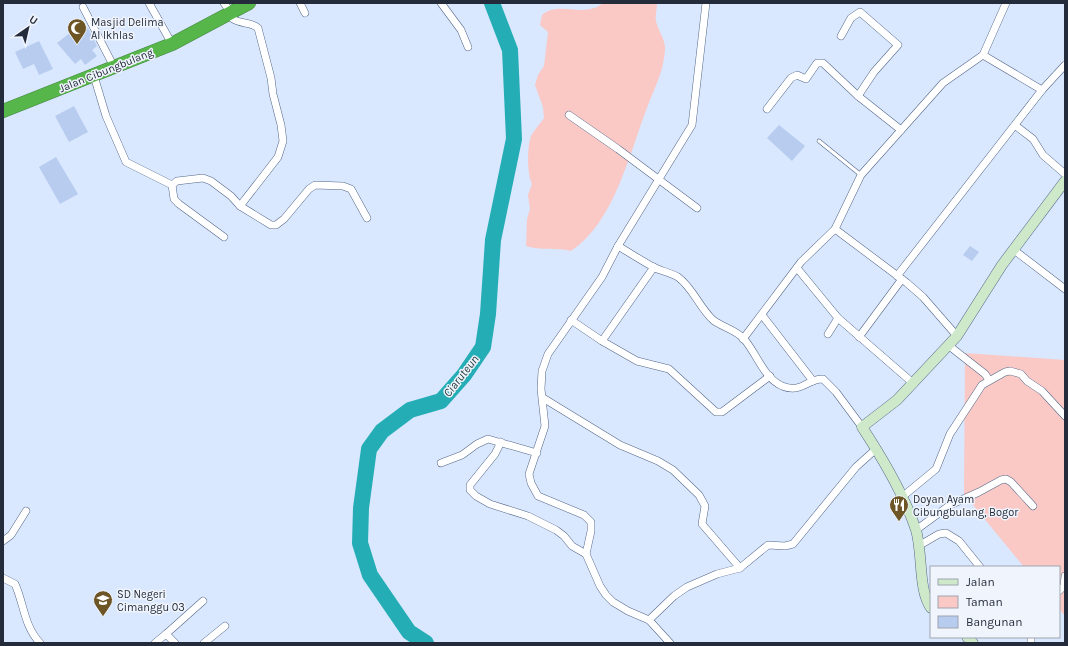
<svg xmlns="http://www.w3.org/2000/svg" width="1068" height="646" font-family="Karla,sans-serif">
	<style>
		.green { fill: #fac8c5 }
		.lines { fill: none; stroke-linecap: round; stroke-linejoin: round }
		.river { stroke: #25adb6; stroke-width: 16 }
		.building { fill: #b7ccef }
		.lane-casing { stroke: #536687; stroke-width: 4.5 }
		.street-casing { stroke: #536687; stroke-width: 8 }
		.secondary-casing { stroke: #536687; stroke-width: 11 }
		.highway-casing { stroke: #458645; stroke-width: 14 }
		.lane { stroke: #fff; stroke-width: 3.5 }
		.street { stroke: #fff; stroke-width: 7 }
		.secondary { stroke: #cde9c9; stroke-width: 10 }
		.highway { stroke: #57b64a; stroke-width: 13 }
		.labels { text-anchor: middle; stroke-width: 3; stroke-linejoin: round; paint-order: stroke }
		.poi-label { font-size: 11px; fill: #242c3b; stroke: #f0f4fc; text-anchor: start }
		.street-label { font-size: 11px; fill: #242c3b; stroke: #f0f4fc }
		.water-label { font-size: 12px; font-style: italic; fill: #1d383a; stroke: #f0f4fc }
	</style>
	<rect width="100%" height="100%" fill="#dae8ff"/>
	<g class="green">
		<path d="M603,3h54c0,6 -2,13 -1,18 2,10 10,19 9,29 -1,20 -10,37 -17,55 -18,46 -33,117 -77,146 -15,-4 -30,0 -45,-5l1,-27 3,-10 -2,-14 4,-11c-5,-10 -5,-37 -1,-48 3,-6 9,-12 13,-18l-1,-11 -8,-22 3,-10 6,-9 4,-34 -8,-7 2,-10c17,-15 41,4 61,-12z"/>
		<path d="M965,353l100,7v256l-6,-7v-42h-35l-60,-73z"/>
	</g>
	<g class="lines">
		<path class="river" d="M426,643l-17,-11 -39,-57 -10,-32 1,-35 8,-59 13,-18 28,-21 31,-9 23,-26 19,-28 5,-33 5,-74 21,-101 -4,-89 -18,-47"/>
	</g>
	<g class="building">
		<path d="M80,25l4,5 4,-2 9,18 -5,4 5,6 -12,9 -4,-6 -6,5 -18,-21z"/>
		<path d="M39,41l14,28 -14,6 -5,-11 -11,5 -8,-17z"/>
		<path d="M74,106l14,26 -19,10 -14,-26z"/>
		<path d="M779,125l26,21 -13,15 -25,-23z"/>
		<path d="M56,157l22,37 -18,10 -21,-37z"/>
		<path d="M970,246l9,6 -7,9 -9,-6z"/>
	</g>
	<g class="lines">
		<g class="lane-casing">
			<path id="lane" d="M819,141l42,34"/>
		</g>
		<g class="street-casing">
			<g id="street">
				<path d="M149,3l23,41"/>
				<path d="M224,3l7,10 2,6c7,5 19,3 25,9l13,50 2,16 8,31 2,16 -5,16 -38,49"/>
				<path d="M300,3l5,10"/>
				<path d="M441,3l20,27 7,17"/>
				<path d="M83,7l31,60"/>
				<path d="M841,36l10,-18 9,-6 38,33 -24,27 -16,24"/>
				<path d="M983,55l59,35"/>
				<path d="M94,76l12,40 20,46 46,23 5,-4 26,-3 8,3 20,15 9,10 31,19h5l8,-6 25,-30 6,-4 28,1 8,3 16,29"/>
				<path d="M767,109l24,-31 6,-3 9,4 11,-16h6l35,33 43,34"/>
				<path d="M569,115l49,34 79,59"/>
				<path d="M1016,126l17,13 10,16 22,19"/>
				<path d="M172,185l2,14 5,5 45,33"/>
				<path d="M835,229l72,54 16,14 34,39"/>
				<path d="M618,246c12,7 24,15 37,22 7,3 16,5 23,9 15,11 21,30 35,43 9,7 23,10 31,19 13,15 19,38 38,47 20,8 26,-8 41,-7l13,13 26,35"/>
				<path d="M1014,250l51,39"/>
				<path d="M797,268l41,50"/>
				<path d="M897,276l145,-186 23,-25"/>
				<path d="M762,315l51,66"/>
				<path d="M571,320l31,21 35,20 32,8 47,43h6l48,-36"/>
				<path d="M828,334l10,-16 76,66"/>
				<path d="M859,337l43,-58"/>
				<path d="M743,339l58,-77 34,-33 26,-54 82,-92 40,-28 23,-52"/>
				<path d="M602,341l52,-74"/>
				<path d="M948,345l37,29 4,6"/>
				<path d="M543,398l77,47 38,16 15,9 26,25 6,11 -3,18 38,44"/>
				<path d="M501,442l-6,12 -25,31v5l6,6 14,8 38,12 28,14 8,6 8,10 14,8"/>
				<path d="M441,463l21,-8 15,-11 11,-5 49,14"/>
				<path d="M902,497l34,-28 14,-35 32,-49 23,-13 5,-1 11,3 6,7 15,10 23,25"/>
				<path d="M916,530l34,-25 29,-13 22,-12 5,-1 5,3 22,24"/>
				<path d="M3,541l8,-6 15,-24"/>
				<path d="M920,545l19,-11 7,-1 13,8 21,26"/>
				<path d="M3,578l12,6c9,20 9,42 25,59"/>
				<path d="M1059,591l5,-5 1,-10"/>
				<path d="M649,620l25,-24 13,-9 30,-13 23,-6 28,-23 17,1 8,-2 63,-77 20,-18"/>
				<path d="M166,634l37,-33"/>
				<path d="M155,643l11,-9 9,9"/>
				<path d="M204,643l21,-17"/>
				<path d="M670,643l-21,-23 -21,-9 -15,-9 -7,-7 -6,-9 -14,-32 5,-23v-9l-7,-7 -46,-19 -7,-13 -2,-9 16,-48 -4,-37 1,-18 6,-17 54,-77 16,-31 74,-121 14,-122"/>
				<path d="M1031,643v-6"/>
			</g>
		</g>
		<g class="secondary-casing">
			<g id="secondary">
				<path d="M931,608c-13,-18 -8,-54 -15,-78 -12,-36 -33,-71 -54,-103l35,-27 60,-64 45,-71 63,-84"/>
				<path d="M967,637l6,6"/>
			</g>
		</g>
		<g class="highway-casing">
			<path id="highway" d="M3,111l169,-67 77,-41"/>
		</g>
		<use href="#lane" class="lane"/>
		<use href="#street" class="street"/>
		<use href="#secondary" class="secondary"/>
		<use href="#highway" class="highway"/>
	</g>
	<defs>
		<g id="mosque-pin" transform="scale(1)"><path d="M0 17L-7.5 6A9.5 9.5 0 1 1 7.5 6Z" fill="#6d5525" stroke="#f0f4fc"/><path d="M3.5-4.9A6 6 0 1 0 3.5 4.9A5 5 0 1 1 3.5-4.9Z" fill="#fff"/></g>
		<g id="restaurant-pin" transform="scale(1)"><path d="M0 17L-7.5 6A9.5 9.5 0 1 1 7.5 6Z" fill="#6d5525" stroke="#f0f4fc"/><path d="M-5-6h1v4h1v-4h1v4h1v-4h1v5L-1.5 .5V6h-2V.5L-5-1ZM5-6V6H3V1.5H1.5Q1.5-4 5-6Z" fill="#fff"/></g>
		<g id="school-pin" transform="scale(1)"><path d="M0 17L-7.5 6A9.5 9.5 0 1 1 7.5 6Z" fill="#6d5525" stroke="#f0f4fc"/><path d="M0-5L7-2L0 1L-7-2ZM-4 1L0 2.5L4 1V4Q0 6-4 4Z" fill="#fff"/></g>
	</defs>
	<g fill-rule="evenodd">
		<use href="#mosque-pin" x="77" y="28"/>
		<use href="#restaurant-pin" x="899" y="505"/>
		<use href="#school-pin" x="103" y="600"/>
	</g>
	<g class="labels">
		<g class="poi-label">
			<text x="91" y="26">Masjid Delima<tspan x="91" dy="13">Al Ikhlas</tspan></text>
			<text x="913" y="503">Doyan Ayam<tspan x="913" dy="13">Cibungbulang, Bogor</tspan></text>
			<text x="117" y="598">SD Negeri<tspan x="117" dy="13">Cimanggu 03</tspan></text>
		</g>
		<g class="street-label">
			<text transform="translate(106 70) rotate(-22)" y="4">Jalan Cibungbulang</text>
		</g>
		<g class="water-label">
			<text transform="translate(461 376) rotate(-52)" y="4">Ciaruteun</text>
		</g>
	</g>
	<rect width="1068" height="646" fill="none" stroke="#242c3b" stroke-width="8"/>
	<rect x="930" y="566" width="130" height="72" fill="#f0f4fc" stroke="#9ea4af"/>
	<rect x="938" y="579" width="20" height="6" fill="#cde9c9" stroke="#9ea4af"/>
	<text x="966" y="586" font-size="12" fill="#242c3b">Jalan</text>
	<rect x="938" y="596" width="20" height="12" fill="#fac8c5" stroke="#9ea4af"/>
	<text x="966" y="606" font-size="12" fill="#242c3b">Taman</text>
	<rect x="938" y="616" width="20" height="12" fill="#b7ccef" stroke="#9ea4af"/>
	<text x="966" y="626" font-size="12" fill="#242c3b">Bangunan</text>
	<g transform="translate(28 28) rotate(34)" stroke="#f0f4fc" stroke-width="3" paint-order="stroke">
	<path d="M0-3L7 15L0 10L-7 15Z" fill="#242c3b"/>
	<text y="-6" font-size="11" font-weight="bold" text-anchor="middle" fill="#242c3b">U</text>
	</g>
</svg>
